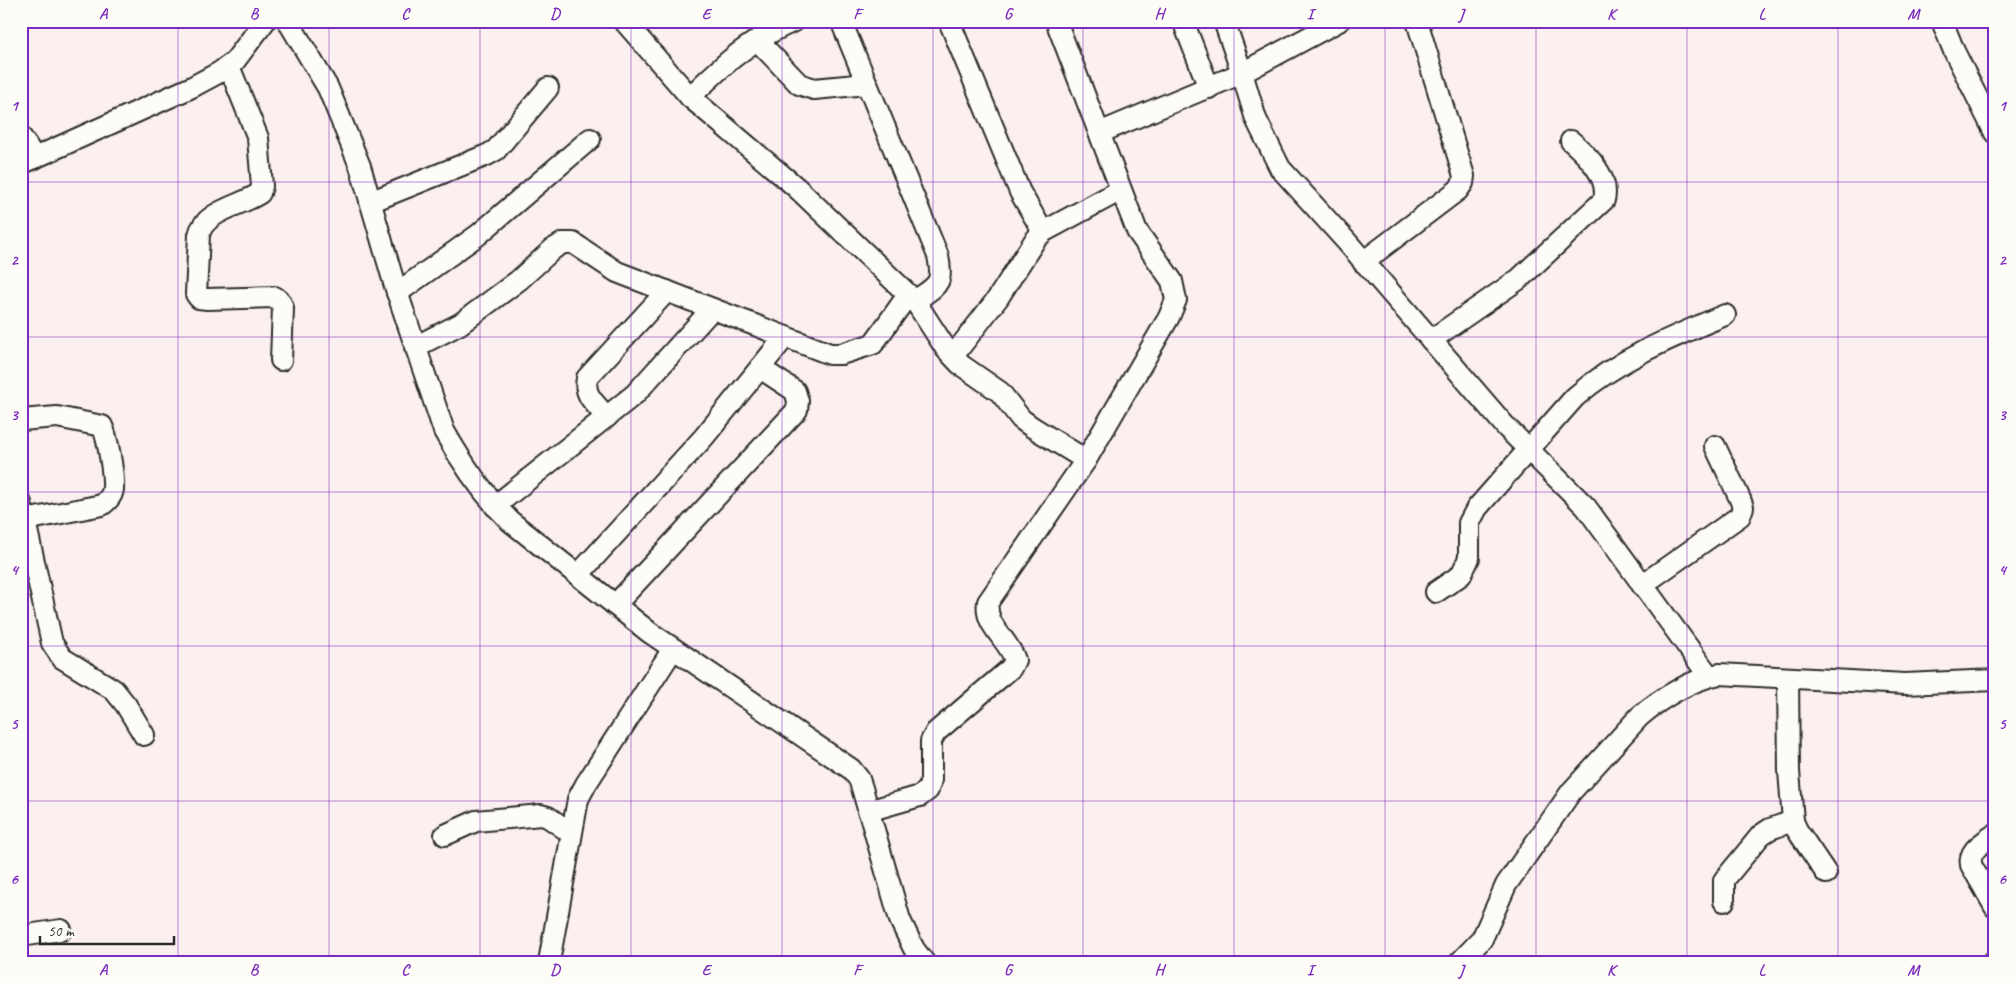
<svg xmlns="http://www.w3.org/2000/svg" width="2016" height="983" font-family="Caveat,sans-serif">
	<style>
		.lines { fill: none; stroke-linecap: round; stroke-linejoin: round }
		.street-casing { stroke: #2b2b2b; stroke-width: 24 }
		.street { stroke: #fdfcf7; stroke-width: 20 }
		.grid { fill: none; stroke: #7b2cbf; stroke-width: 1; stroke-opacity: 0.55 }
		.neatline { fill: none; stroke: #7b2cbf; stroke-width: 2 }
		.grid-label { font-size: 16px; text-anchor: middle; font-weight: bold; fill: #7b2cbf }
	</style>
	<rect width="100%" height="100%" fill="#fceff0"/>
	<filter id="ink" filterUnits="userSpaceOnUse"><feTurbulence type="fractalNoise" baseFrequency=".02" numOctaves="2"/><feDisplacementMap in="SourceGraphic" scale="10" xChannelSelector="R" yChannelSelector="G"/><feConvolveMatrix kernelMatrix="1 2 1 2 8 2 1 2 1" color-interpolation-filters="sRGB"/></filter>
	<g filter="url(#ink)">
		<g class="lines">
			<g class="street-casing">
				<g id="street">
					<path d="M288,21l40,67 32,78 34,117 50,148c18,32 40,64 66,90l139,111 202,137 8,10 3,9 38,132 14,29 10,13"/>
					<path d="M624,21l66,76 107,91 118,113 31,48 15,16 39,27 21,27 11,8 54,33"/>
					<path d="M841,21l97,235c6,29 -1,29 -23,45"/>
					<path d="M949,21l71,171 23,40"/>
					<path d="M1183,21l26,67"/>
					<path d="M1224,21l18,52 14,46 24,49 67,74 160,186 79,79 123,169"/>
					<path d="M1942,21l12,30 41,82"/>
					<path d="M757,40l42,44 15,5 53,-5"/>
					<path d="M229,66l29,72 4,48 -2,7c-19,13 -56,18 -61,42l-3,59 3,4 8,1 68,-2 5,4 3,7 -2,52"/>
					<path d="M690,97c35,-34 58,-56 104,-76"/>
					<path d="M1099,133l143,-60 97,-52"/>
					<path d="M21,137l14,21"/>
					<path d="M21,164l171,-77 28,-15 14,-10 31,-41"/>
					<path d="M370,202l117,-47 9,-5 52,-62"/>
					<path d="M1363,262l95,-72 5,-7 1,-7 -47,-155"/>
					<path d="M397,293l81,-58 112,-96"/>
					<path d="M1431,340l88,-61 85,-79c6,-23 -17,-45 -33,-59"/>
					<path d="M415,347l45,-23 59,-44 34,-31 10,-6h10l44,29 213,82h11l32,-10 35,-49"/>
					<path d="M953,356l45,-58 37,-58 8,-8 78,-42"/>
					<path d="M607,417c-11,-13 -24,-21 -20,-39l80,-87"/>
					<path d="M21,420l36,-3 45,9c6,11 12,50 11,63 -1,8 -6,12 -11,16l-77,15"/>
					<path d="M21,503l31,140 10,15 52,32 12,15 18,30"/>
					<path d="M495,506l140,-112 77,-85"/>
					<path d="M578,575l126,-138 81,-100"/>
					<path d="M1642,585l98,-69 3,-9 -3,-8 -25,-53"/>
					<path d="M1436,592l25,-17 8,-17v-35l8,-15 98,-111c45,-39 97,-60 150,-82"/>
					<path d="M615,605l182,-195 1,-9 -3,-10 -35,-23"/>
					<path d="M1788,679l1,92 4,50 4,9 29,43"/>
					<path d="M868,811l52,-15 8,-6 3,-10v-39l5,-9 75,-64 4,-8c-7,-22 -31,-34 -27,-58l98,-142 83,-143 7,-17 -4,-19 -35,-50 -81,-210"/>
					<path d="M1995,834c-12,9 -27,16 -24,31l24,42"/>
					<path d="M445,835l31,-14 65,-6 7,2 23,16"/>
					<path d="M1724,901v-21l37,-45 9,-6 23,-8"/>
					<path d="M21,936l40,-6"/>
					<path d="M549,962l29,-163 8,-15 87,-135"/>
					<path d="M1460,962l22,-23 24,-54 65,-93 68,-75c22,-19 52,-37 80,-43l186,10 90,-4"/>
					<path d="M1993,962l2,-1"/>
				</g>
			</g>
			<use href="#street" class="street"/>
		</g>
	</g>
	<path class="grid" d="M178,21v941M329,21v941M480,21v941M631,21v941M782,21v941M933,21v941M1083,21v941M1234,21v941M1385,21v941M1536,21v941M1687,21v941M1838,21v941M21,182h1974M21,337h1974M21,492h1974M21,646h1974M21,801h1974"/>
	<rect width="2016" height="983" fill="none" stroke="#fdfcf7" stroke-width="55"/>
	<path d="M40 936v8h134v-8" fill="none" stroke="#2b2b2b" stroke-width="2.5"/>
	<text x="48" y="936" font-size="15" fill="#2b2b2b" stroke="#fdfcf7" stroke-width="4" paint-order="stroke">50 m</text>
	<rect x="28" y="28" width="1960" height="928" class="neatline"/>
	<g class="grid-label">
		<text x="103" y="19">A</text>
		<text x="254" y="19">B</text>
		<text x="405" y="19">C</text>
		<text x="555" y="19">D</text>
		<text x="706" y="19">E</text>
		<text x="857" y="19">F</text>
		<text x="1008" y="19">G</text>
		<text x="1159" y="19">H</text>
		<text x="1310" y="19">I</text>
		<text x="1461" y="19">J</text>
		<text x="1611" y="19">K</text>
		<text x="1762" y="19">L</text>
		<text x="1913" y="19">M</text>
		<text x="14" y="111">1</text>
		<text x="2002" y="111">1</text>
		<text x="14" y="265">2</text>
		<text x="2002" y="265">2</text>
		<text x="14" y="420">3</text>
		<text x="2002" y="420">3</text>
		<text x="14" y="575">4</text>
		<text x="2002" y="575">4</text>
		<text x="14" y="729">5</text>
		<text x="2002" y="729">5</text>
		<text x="14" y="884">6</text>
		<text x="2002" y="884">6</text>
		<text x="103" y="975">A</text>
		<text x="254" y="975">B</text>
		<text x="405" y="975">C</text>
		<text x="555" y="975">D</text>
		<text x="706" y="975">E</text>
		<text x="857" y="975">F</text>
		<text x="1008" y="975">G</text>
		<text x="1159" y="975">H</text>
		<text x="1310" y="975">I</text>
		<text x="1461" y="975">J</text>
		<text x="1611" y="975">K</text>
		<text x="1762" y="975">L</text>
		<text x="1913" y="975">M</text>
	</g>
</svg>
